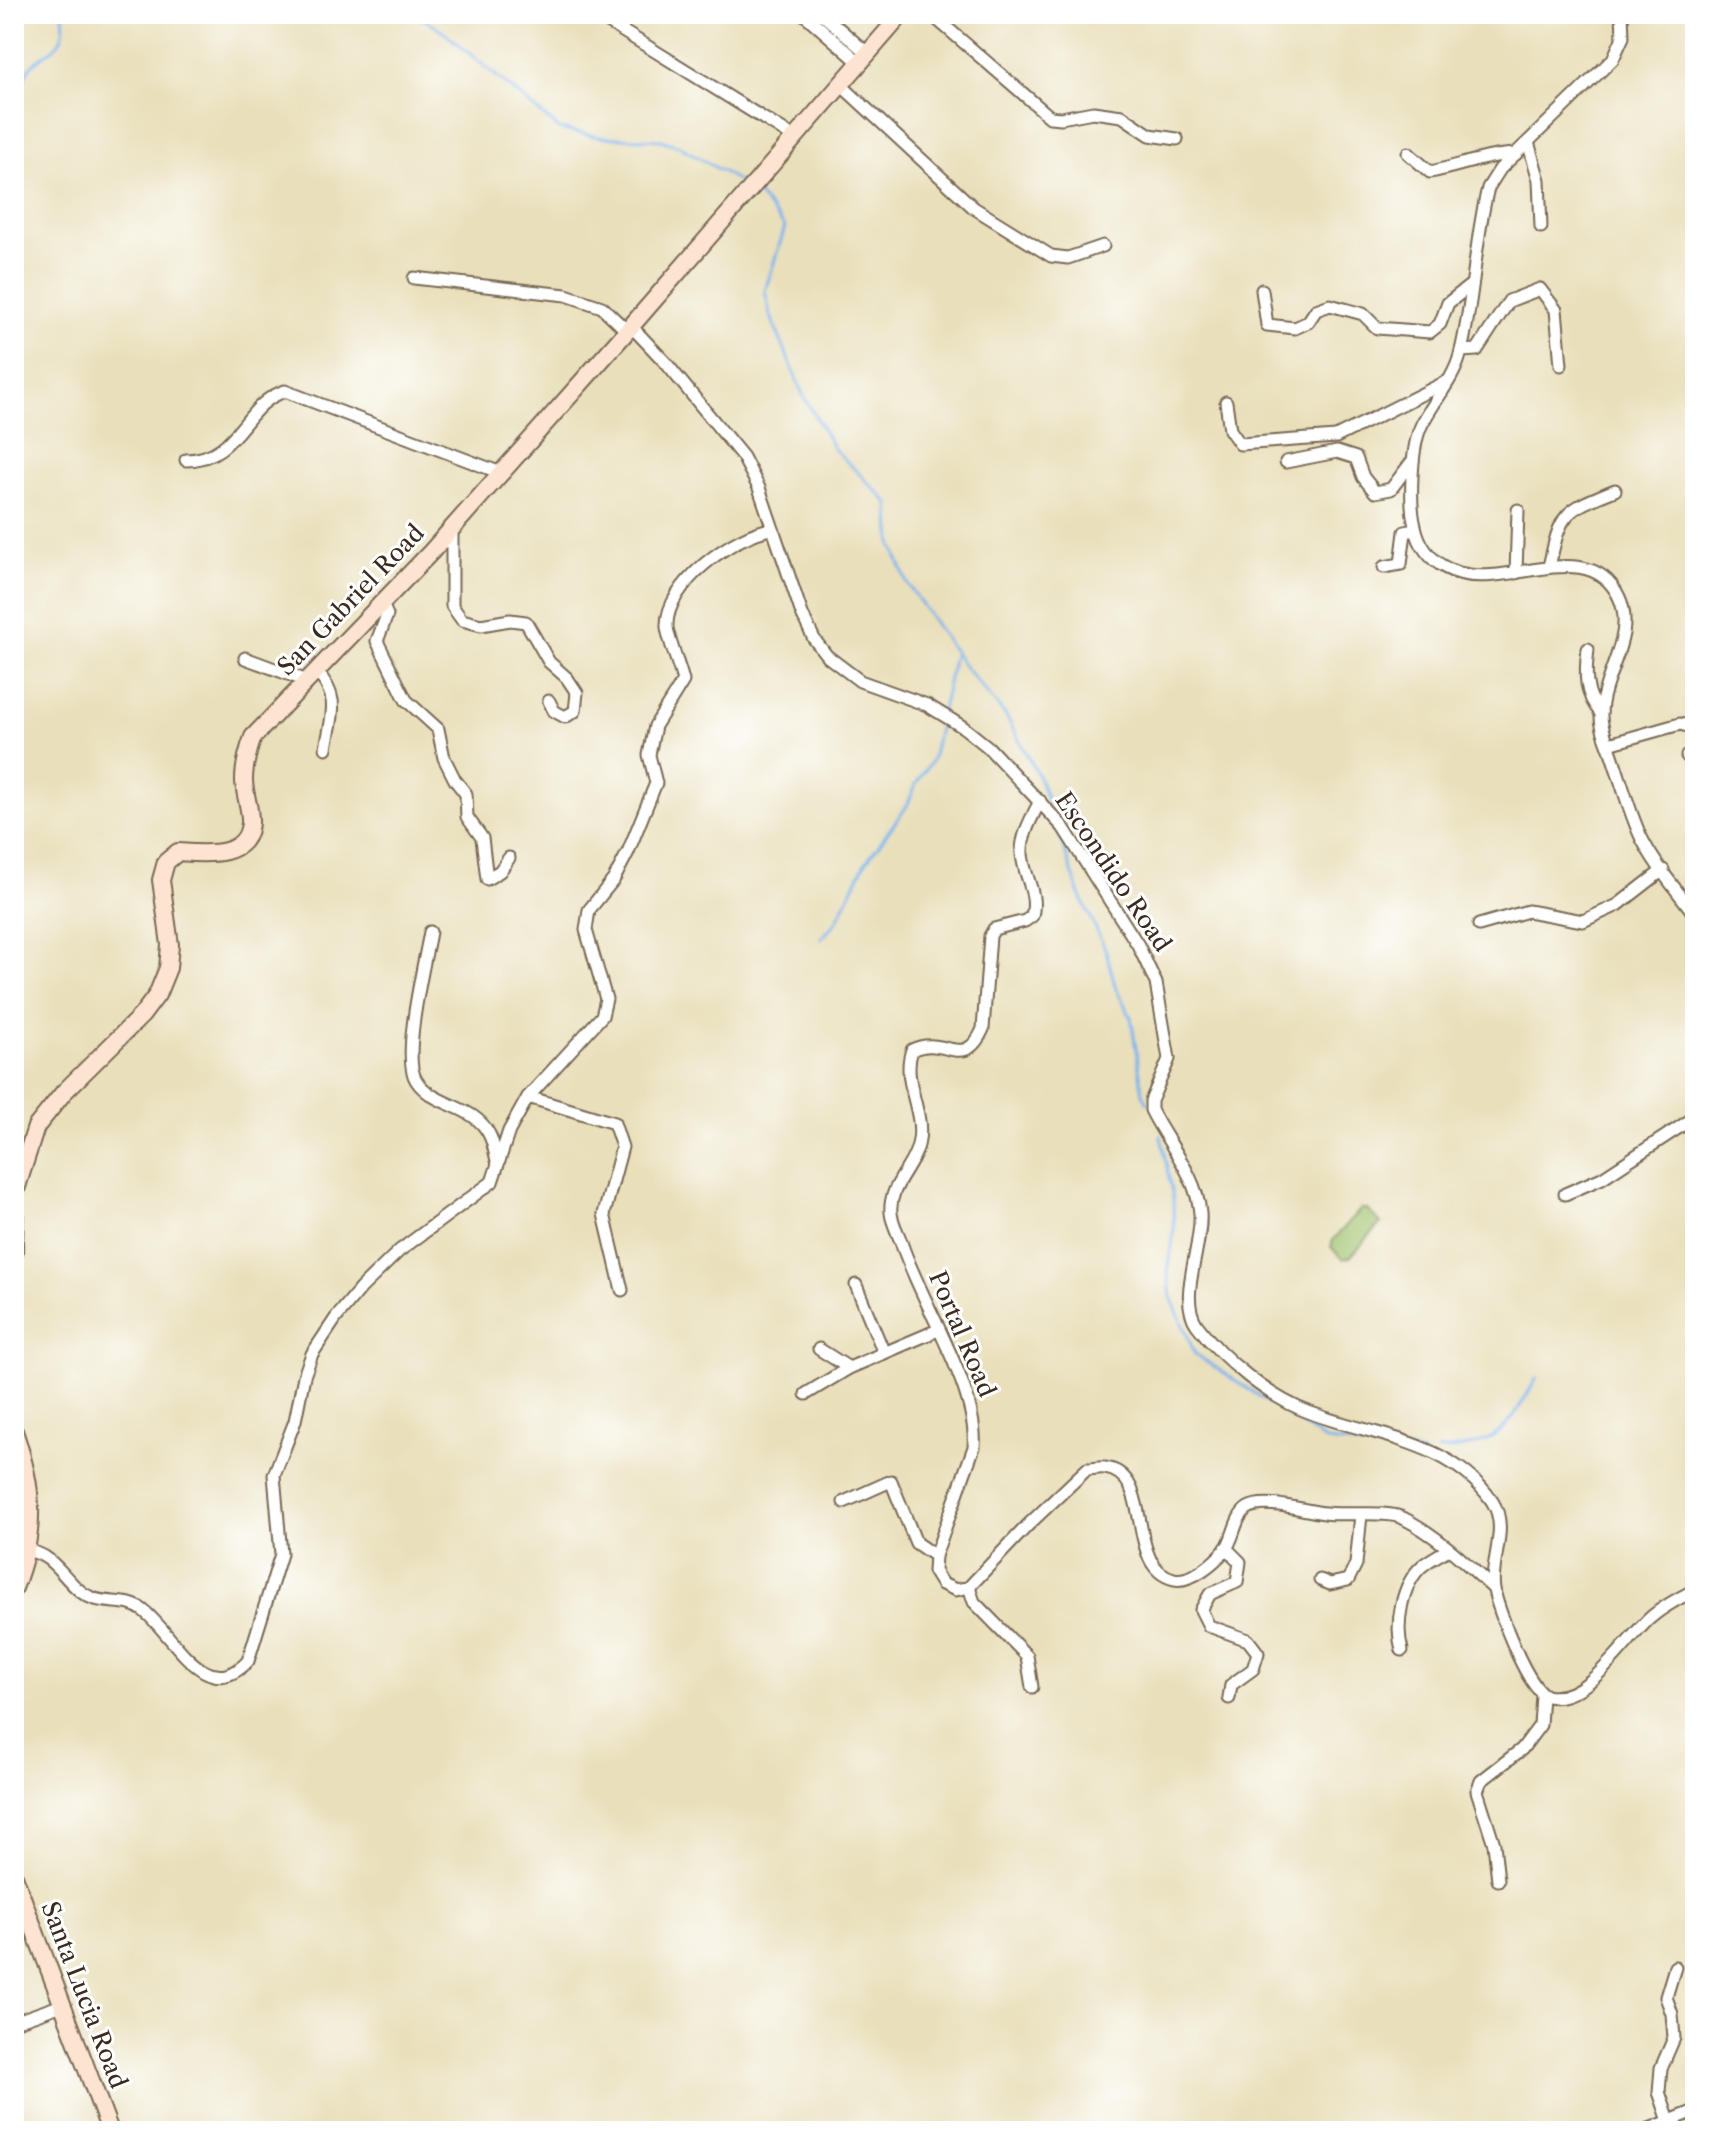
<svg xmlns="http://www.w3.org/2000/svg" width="1709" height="2145" font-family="'Libre Caslon Text',serif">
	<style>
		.green { fill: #9fc16b; stroke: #6d7644; stroke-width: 2 }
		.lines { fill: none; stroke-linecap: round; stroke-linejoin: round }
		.stream { stroke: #7cb4ec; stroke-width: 3 }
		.street-casing { stroke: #786955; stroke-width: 15 }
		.secondary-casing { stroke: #786955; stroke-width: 20 }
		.street { stroke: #fff; stroke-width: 11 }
		.secondary { stroke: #fde4d1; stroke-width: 16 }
		.labels { text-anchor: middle; stroke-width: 6; stroke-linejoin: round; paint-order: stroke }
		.street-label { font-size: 24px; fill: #3b2a1e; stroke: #fff }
	</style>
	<rect width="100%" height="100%" fill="#fff"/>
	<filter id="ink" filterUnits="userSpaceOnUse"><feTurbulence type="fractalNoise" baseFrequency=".0125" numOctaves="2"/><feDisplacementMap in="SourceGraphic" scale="16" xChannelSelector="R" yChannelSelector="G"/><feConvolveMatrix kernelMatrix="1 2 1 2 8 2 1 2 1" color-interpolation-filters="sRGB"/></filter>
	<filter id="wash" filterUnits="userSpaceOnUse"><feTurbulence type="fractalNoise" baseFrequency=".006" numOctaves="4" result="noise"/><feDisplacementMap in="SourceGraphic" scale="32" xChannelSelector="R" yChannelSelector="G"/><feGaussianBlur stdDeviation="1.8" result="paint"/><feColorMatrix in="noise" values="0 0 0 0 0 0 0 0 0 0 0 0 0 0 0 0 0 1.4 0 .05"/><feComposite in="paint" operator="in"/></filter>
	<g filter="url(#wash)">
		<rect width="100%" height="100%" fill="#e9dfba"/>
		<path class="green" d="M1361,1209h5l15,14 -31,34 -7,2 -12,-12 2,-7z"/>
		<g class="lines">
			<g class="stream">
				<path d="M414,14l28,16 117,99 41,8 61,3 18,6 66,39"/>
				<path d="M14,143c3,-15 6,-58 12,-69 12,-26 43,-17 37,-60"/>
				<path d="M755,191l30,36 -20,64 5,23 33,81 31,54 55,54 3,41 15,39 57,83 42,50 32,59 11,30"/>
				<path d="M14,205l2,43 -2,29"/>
				<path d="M14,600c18,23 9,44 0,69"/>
				<path d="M942,710l13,-59"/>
				<path d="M1055,824l24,68 27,59 10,38 15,28 12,77 5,9"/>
				<path d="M821,939l15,-17 28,-57 43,-59 9,-22 16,-24 9,-42"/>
				<path d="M1161,1136l12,63 1,32 -6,42 3,24 24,57 132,87 96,12"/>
				<path d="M1438,1451c64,-7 68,-21 99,-73"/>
			</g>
		</g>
	</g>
	<g filter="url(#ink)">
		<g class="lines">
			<g class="street-casing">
				<g id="street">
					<path d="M804,14l56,49"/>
					<path d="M822,14l46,40"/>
					<path d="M931,14l119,103 11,1 32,-6 29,4 28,19 27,4"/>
					<path d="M1622,14l1,23 -10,22 -113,110 -12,19c-14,55 -14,113 -28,167 -6,24 -27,47 -38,69 -11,21 -13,79 -7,102 4,19 14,33 31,42 52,29 142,-37 173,29 18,39 -17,77 -18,117 -1,13 7,28 11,41 9,26 17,55 28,80 13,28 37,55 55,80"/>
					<path d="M608,22l187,116"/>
					<path d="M841,85l133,123 77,48 17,2 35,-12"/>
					<path d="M1528,142l11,38 2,47"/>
					<path d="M1408,153l22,19c30,-6 56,-17 86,-18"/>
					<path d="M414,278l152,17 36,12 25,24"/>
					<path d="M1262,290l5,35 28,3 13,-6 8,-12 14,-5 33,9 14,14 53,4 10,-8 8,-21 23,-18"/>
					<path d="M631,326l35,37 77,94 16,31 43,126 12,25 13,17 33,25 67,24 36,22 25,20 75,80 75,118 18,38 13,76 -18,42v9c16,33 46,65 49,103 3,34 -23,84 -3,112 25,34 74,74 114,88 64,24 139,27 181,88 18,28 -3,60 2,89 4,20 34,101 53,106 38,9 77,-54 102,-77 13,-12 30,-21 46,-29"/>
					<path d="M1461,351l16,-1 32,-49 31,-12 16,21 5,55"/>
					<path d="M1226,402l4,28 10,14 96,-7 110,-55"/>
					<path d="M186,460c53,-1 57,-56 99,-69l216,82"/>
					<path d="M1286,462l51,-10 19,6 7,19 12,15 16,-3 22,-29"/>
					<path d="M452,528v78l10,14 19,5 29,-5 16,2 23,40 18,16 10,15 -2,18 -10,6 -11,-6 -5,-10"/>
					<path d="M1384,567l17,-3 4,-32 10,-2"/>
					<path d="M1549,567c12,-55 14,-56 66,-77"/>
					<path d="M1516,573l2,-63"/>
					<path d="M382,604l5,11 -10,26 29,59 32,29 6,29 11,22 11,14 1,23 15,21 5,41 13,-8 9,-13"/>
					<path d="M1588,649c-3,24 -4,46 13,64"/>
					<path d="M245,658l62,23"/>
					<path d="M316,671c25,27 16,43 10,77"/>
					<path d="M1609,744l71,-20 15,4"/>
					<path d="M1687,756l8,-4"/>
					<path d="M1040,801c-8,16 -19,35 -18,53 2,23 16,39 10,62l-7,5 -31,8 -4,7 -7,93c-19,43 -39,5 -71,21 -11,30 12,60 7,90 -3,26 -31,45 -28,73 1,10 7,20 10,29 19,59 78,147 73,205l-39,109 -1,15 8,13 14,6 13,-3 59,-62 59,-56c6,0 13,-2 18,-1 51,7 19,99 69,111 17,4 41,-17 51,-29 10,-12 9,-33 23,-42 17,-10 57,3 77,5 19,3 64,-3 78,5 34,17 63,45 91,71"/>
					<path d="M1479,925l49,-14 55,10 35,-16 45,-35"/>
					<path d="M430,932c-5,29 -29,125 -14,148 17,27 58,24 73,54 5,9 6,21 9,30"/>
					<path d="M528,1097l86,26 8,24 -18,67 18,76"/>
					<path d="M1565,1194l37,-16 93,-61"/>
					<path d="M856,1285l28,68"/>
					<path d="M819,1349l30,19"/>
					<path d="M806,1394l43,-26 89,-38"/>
					<path d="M844,1502l47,-21 25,62 19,13"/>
					<path d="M1226,1548l14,14 -3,20 -27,12 -9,16 8,16 39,14 10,13 -5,16 -22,16 -2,13"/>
					<path d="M28,1550c6,2 12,4 17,7 17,11 27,33 47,41 18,7 36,0 52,13 30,24 62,95 104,50l33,-107 -7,-79 21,-54 9,-45 8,-22 24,-36 25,-30 38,-37 93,-69 17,-51 19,-34 74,-81 4,-17 -20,-69 3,-20 25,-31 14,-27 28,-69 -7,-28 6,-29 28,-45c-3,-14 -15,-42 -16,-54 -2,-43 68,-93 105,-98"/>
					<path d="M1320,1580l10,4 18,-4 8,-16 5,-49"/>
					<path d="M969,1587l5,15 53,54 5,31"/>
					<path d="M1402,1650c-7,-25 -1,-65 20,-84 7,-6 18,-12 27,-17"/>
					<path d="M1498,1880l-4,-36 -17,-53 4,-10 41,-32 18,-24 2,-30"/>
					<path d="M14,2022l48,-17"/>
					<path d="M1669,2121l-10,-29 2,-24 13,-30 -2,-24 -6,-17 9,-30"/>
					<path d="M1644,2131l51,-20"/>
				</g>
			</g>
			<g class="secondary-casing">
				<g id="secondary">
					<path d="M14,1253l1,-60 21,-66 28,-35 78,-77 15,-20 11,-27 2,-23 -9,-65 5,-18 12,-10c27,2 69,7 72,-29 1,-14 -6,-29 -6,-43 0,-15 4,-29 9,-43l178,-185 196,-221 275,-317"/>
					<path d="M14,1431c20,58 23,99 0,157"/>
					<path d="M14,1876l96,255"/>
				</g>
			</g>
			<use href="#street" class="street"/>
			<use href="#secondary" class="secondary"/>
		</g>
	</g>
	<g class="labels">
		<g class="street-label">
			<text transform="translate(351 600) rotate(-46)" y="8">San Gabriel Road</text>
			<text transform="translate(1113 872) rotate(56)" y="8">Escondido Road</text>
			<text transform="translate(962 1334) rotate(67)" y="8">Portal Road</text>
			<text transform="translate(84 1995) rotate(69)" y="8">Santa Lucia Road</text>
		</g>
	</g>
	<rect width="1709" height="2145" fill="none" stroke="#fff" stroke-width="48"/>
</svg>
